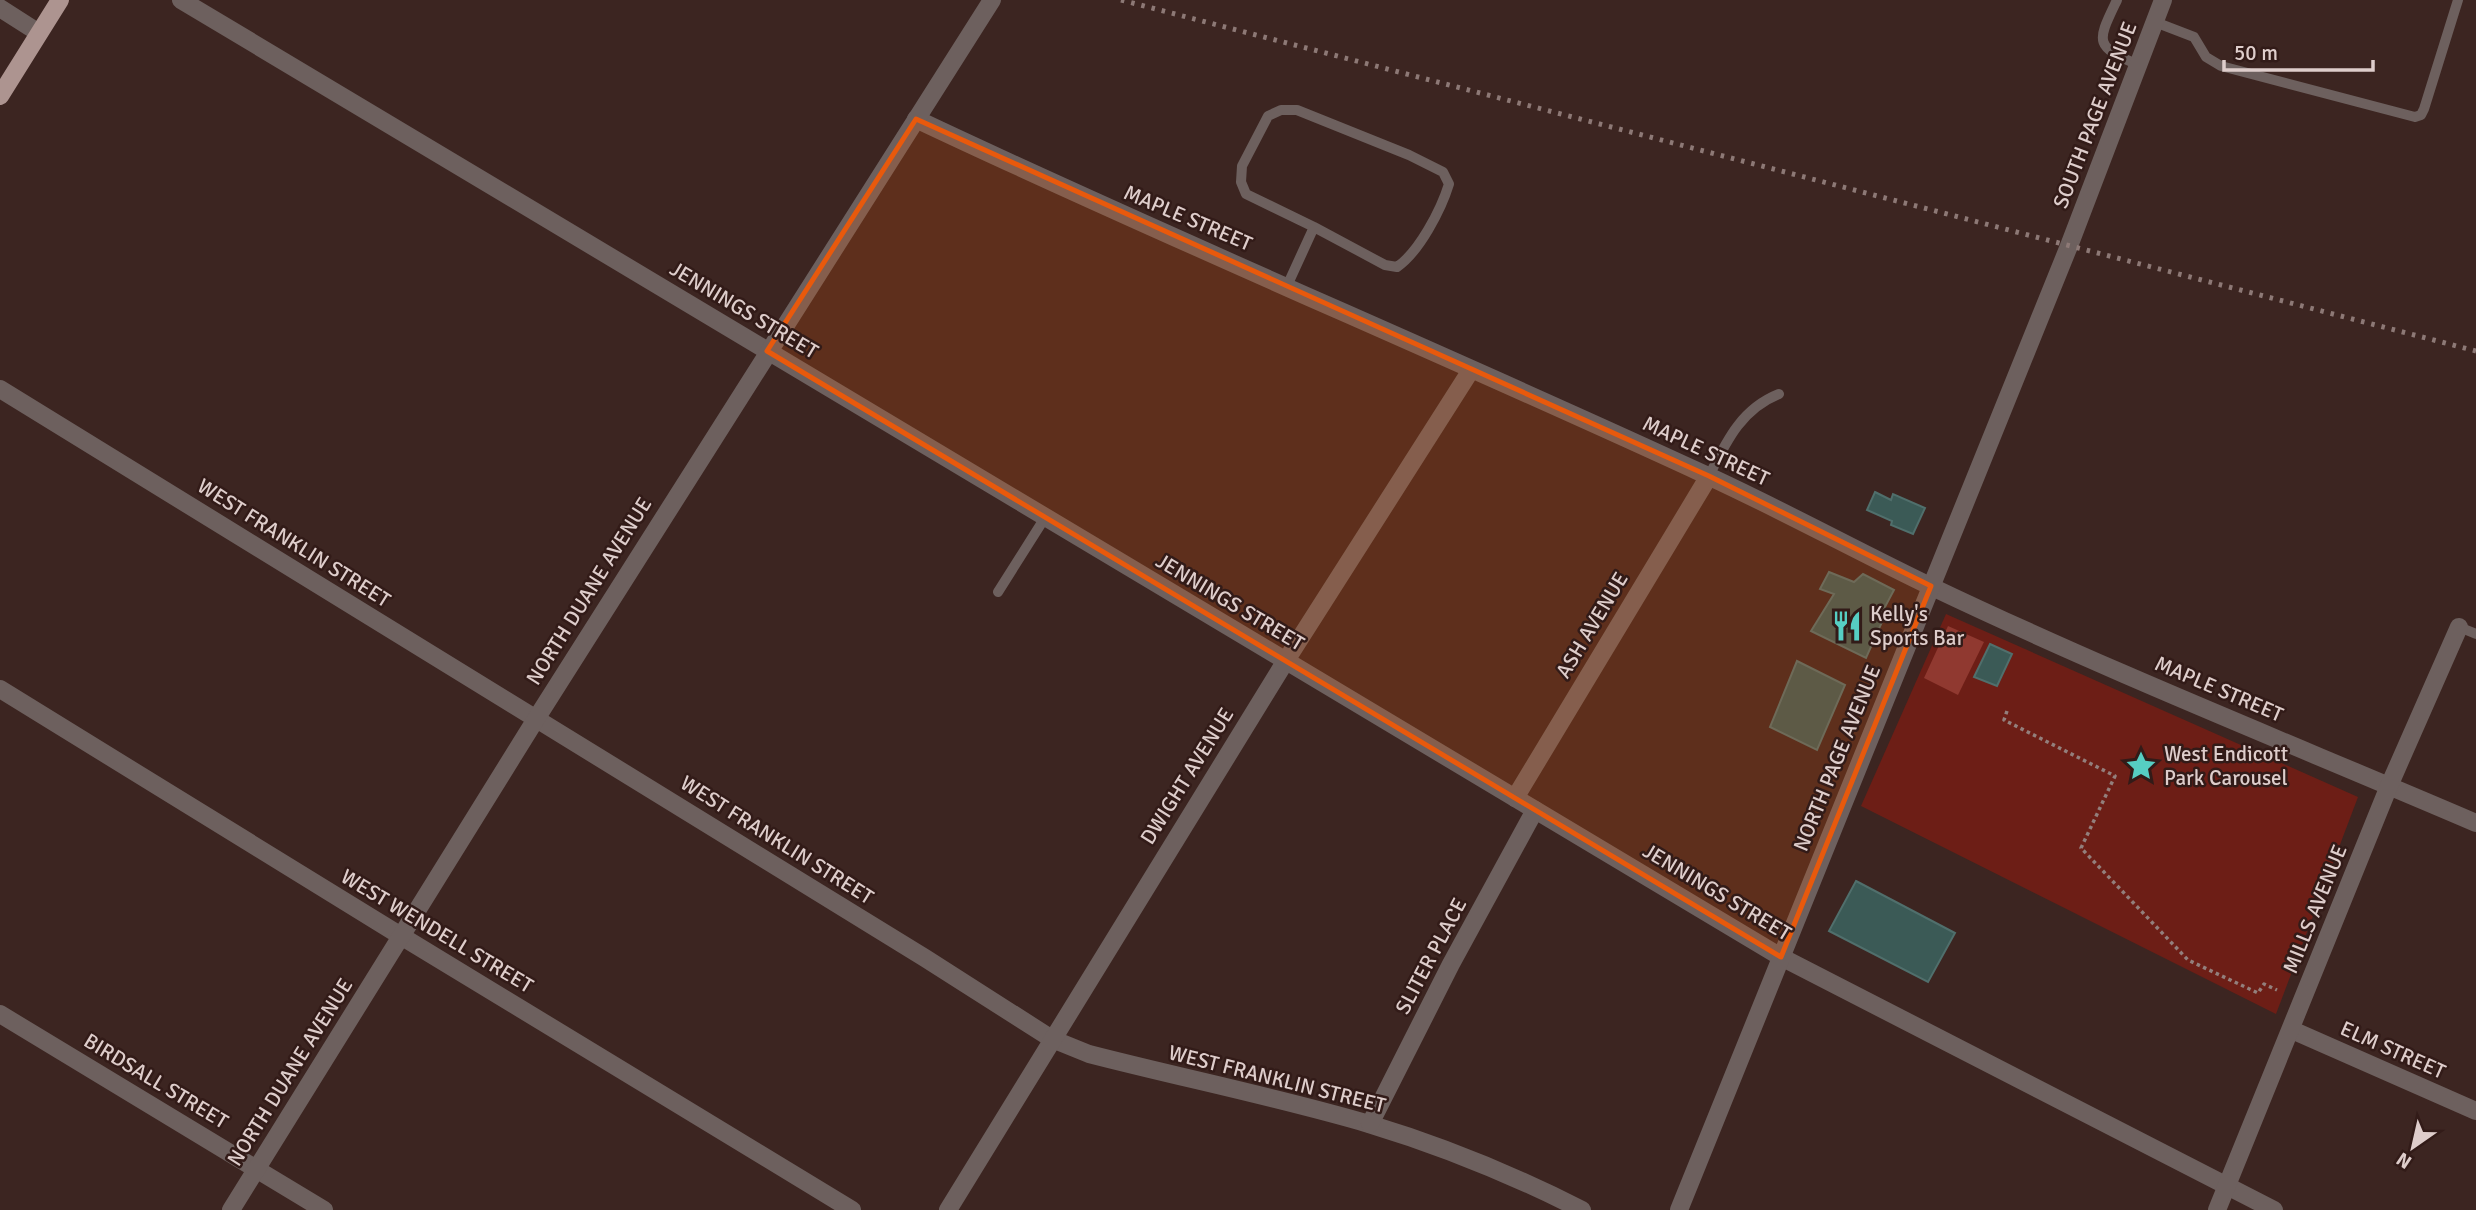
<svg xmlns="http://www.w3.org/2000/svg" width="2476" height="1210" font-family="Signika,sans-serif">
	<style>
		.green { fill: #6d1e16 }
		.water { fill: #903930 }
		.building { fill: #3b5a56; stroke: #506f6c; stroke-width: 2 }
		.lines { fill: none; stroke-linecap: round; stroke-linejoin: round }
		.path { stroke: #937f7c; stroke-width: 3.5; stroke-dasharray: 3.5 3.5; stroke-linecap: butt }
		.lane { stroke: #6d605e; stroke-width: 10 }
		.street { stroke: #6d605e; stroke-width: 18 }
		.primary { stroke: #ad9490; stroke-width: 18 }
		.rail { stroke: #8d7976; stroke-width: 5; stroke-dasharray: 3.5 7; stroke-linecap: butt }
		.marked { fill: #e8590c; fill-opacity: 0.2; stroke: #e8590c; stroke-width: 5; stroke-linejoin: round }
		.labels { text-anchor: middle; stroke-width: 5; stroke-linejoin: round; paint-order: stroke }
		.street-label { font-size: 21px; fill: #decdcb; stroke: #321b18 }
		.poi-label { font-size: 21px; fill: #decdcb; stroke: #321b18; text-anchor: start }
	</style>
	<rect width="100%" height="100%" fill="#3c2521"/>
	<path class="green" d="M1946,614l412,183 -82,217 -415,-208z"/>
	<path class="water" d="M1948,626l36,16 -26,53 -34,-17z"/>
	<g class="building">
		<path d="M1875,492l16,8 2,-6 32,14 -12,26 -22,-9 1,-4 -25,-11z"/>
		<path d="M1829,572l25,10 9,-8 31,16 -16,30 4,2 -16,36 -55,-27 23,-37 -14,-5z"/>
		<path d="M1990,644l22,10 -15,32 -23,-9z"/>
		<path d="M1797,661l48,24 -28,65 -47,-23z"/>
		<path d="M1856,881l99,52 -27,49 -99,-51z"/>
	</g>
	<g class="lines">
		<path class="path" d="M2007,711l-3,9 111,56 -34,72 107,112 70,33 6,-9 13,6"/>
		<g class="lane">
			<path d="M2117,0c-20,42 -24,46 22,65"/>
			<path d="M2155,22l39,15 12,20 15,9 194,51 6,-2 3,-6 34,-109"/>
			<path d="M1287,286l27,-59 -68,-33 -5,-12 1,-16 26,-50 13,-6h16l112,45 34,17 6,12c-8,26 -30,68 -52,83l-12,-2 -71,-38"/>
			<path d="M1709,476c17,-34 32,-67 70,-82"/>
			<path d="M998,592l48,-76"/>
			<path d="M2459,627l17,7"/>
		</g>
		<g class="street">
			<path d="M181,0l1600,957 493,253"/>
			<path d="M0,8l39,25"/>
			<path d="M916,119c262,124 529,235 792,357 76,35 149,75 224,111 178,85 362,158 544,236"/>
			<path d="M0,389l925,569 127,81 37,15c93,24 188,43 280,70 73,22 146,52 213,86"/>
			<path d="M0,689l401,247 451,274"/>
			<path d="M1515,798l194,-322"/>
			<path d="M0,1014l324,196"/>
			<path d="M2292,1030l184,81"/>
			<path d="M1370,1124l81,-160 84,-154"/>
			<path d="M231,1210l305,-491 456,-719"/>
			<path d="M948,1210l337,-548 186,-292"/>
			<path d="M1679,1210l390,-964 94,-246"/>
			<path d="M2217,1210l172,-424 70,-159"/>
		</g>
		<path class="primary" d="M0,96l60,-96"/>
		<path class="rail" d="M1121,0l1355,351"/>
	</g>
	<path class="marked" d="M916,119l793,357 222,110 -150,371 -1014,-606z"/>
	<defs>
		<g id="restaurant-bare" transform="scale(2.415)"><path d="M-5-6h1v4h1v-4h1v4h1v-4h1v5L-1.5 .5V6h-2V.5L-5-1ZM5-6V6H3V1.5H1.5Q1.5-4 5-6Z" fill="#56cec3" stroke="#321b18" stroke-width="2.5" paint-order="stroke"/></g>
		<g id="sight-bare" transform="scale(2.415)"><path d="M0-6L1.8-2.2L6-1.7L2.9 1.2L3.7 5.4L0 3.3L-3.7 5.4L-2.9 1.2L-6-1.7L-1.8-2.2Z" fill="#56cec3" stroke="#321b18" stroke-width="2.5" paint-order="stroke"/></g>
	</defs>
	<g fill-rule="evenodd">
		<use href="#restaurant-bare" x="1847" y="626"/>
		<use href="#sight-bare" x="2141" y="766"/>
	</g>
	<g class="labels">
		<g class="street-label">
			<text transform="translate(2095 115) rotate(-69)" y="7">SOUTH PAGE AVENUE</text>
			<text transform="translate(1188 218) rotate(23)" y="7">MAPLE STREET</text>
			<text transform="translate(744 310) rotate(31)" y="7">JENNINGS STREET</text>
			<text transform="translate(1706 451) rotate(25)" y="7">MAPLE STREET</text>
			<text transform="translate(294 543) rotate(32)" y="7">WEST FRANKLIN STREET</text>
			<text transform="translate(589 591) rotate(-58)" y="7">NORTH DUANE AVENUE</text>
			<text transform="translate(1230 602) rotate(31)" y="7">JENNINGS STREET</text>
			<text transform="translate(1592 625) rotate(-59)" y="7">ASH AVENUE</text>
			<text transform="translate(2219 689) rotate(23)" y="7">MAPLE STREET</text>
			<text transform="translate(1837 758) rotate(-68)" y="7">NORTH PAGE AVENUE</text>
			<text transform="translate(1187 776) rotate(-58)" y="7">DWIGHT AVENUE</text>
			<text transform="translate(777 840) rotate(32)" y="7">WEST FRANKLIN STREET</text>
			<text transform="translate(1717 892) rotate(31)" y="7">JENNINGS STREET</text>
			<text transform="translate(2315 909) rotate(-68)" y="7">MILLS AVENUE</text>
			<text transform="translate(437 931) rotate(31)" y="7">WEST WENDELL STREET</text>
			<text transform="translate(1431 956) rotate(-62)" y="7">SLITER PLACE</text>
			<text transform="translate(2393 1050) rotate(24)" y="7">ELM STREET</text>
			<text transform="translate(290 1072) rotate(-58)" y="7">NORTH DUANE AVENUE</text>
			<text transform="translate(1277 1079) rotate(14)" y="7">WEST FRANKLIN STREET</text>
			<text transform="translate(156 1081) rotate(31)" y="7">BIRDSALL STREET</text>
		</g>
		<g class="poi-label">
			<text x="1870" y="621">Kelly's<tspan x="1870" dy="24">Sports Bar</tspan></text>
			<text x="2164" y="761">West Endicott<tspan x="2164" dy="24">Park Carousel</tspan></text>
		</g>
	</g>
	<g transform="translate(2413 1147) rotate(214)" stroke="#321b18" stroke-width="5" paint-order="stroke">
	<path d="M0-5L12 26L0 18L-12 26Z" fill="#decdcb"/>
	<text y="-10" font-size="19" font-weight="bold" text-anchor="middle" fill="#decdcb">N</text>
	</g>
	<path d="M2224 60v10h149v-10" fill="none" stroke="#decdcb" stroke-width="3.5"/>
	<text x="2234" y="60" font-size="21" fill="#decdcb" stroke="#321b18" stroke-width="5" paint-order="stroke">50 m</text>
</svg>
